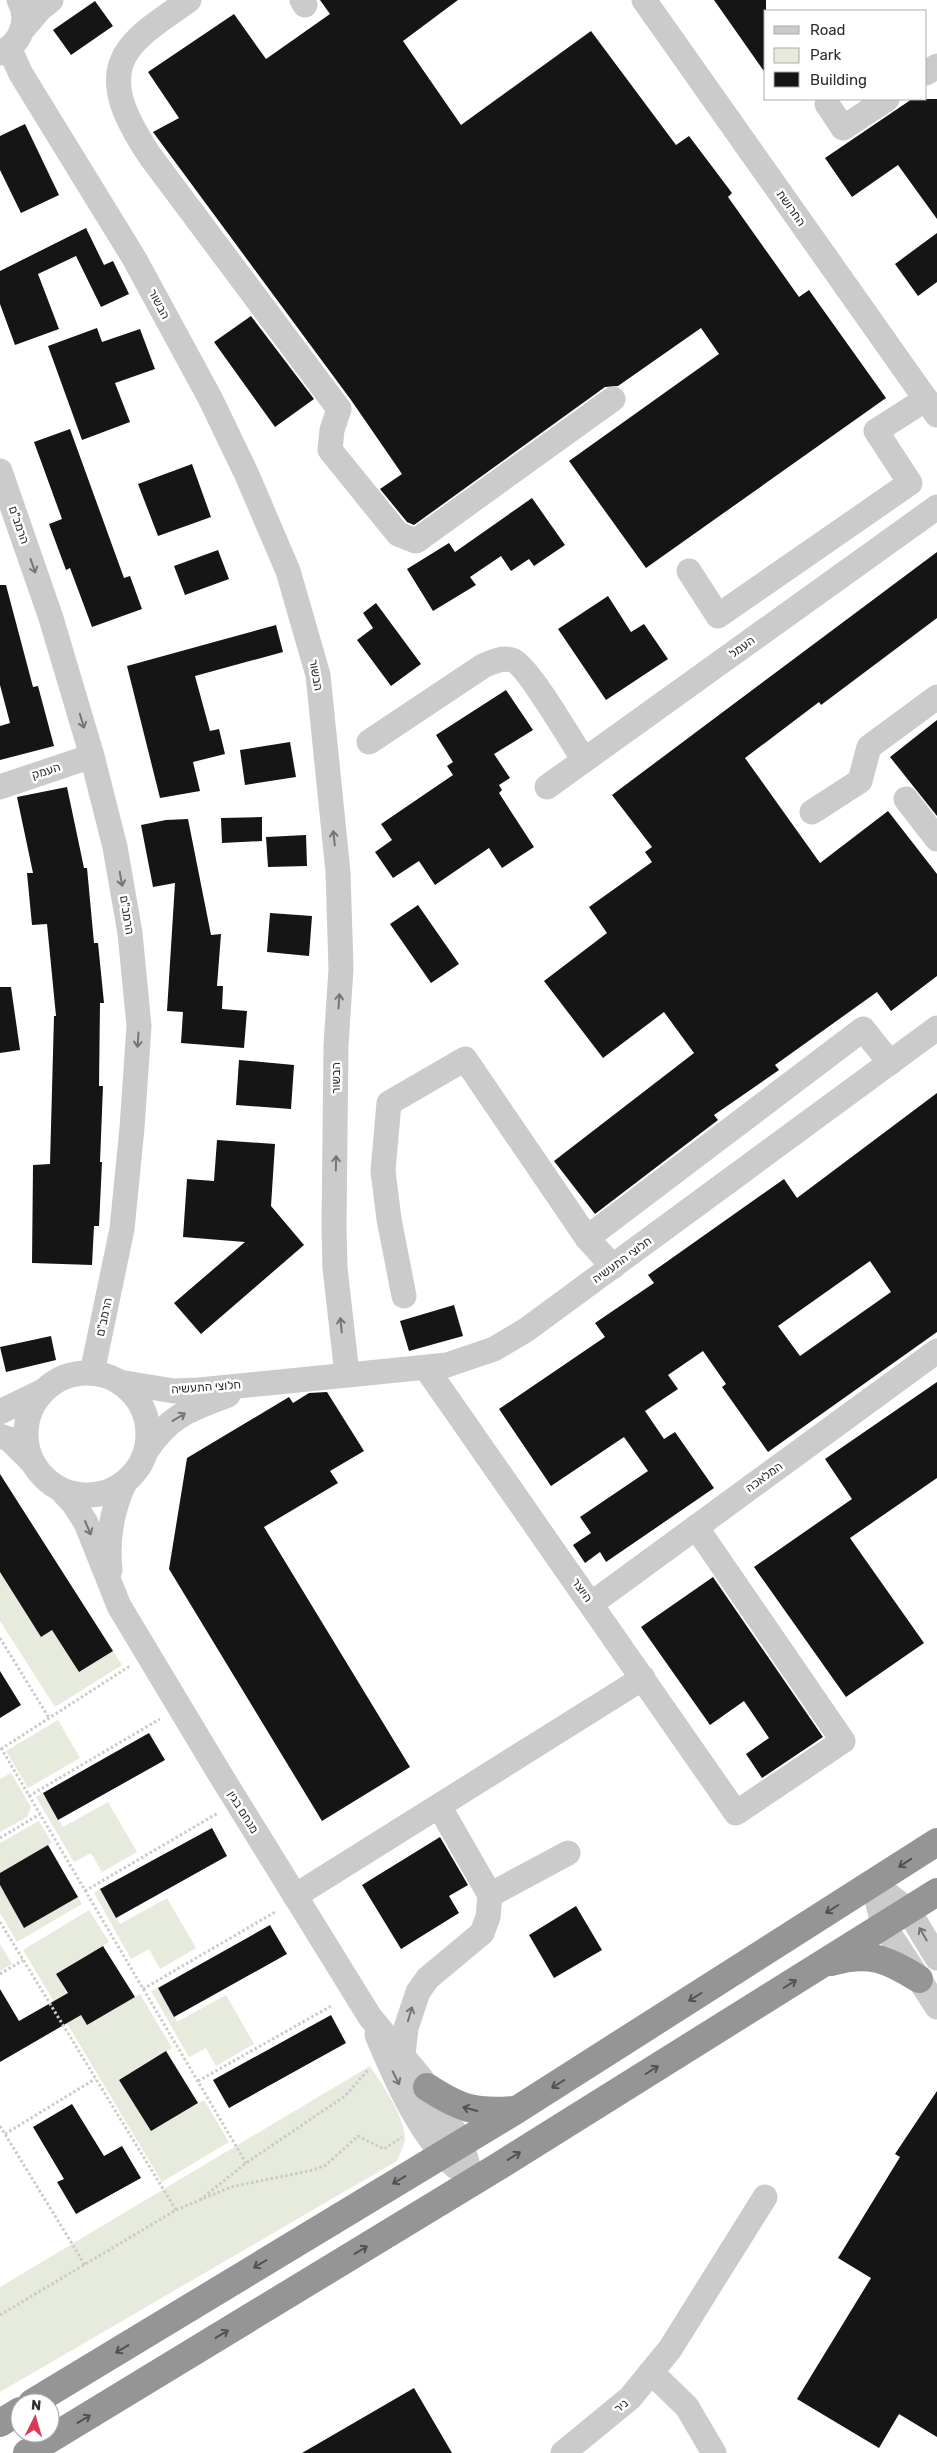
<svg xmlns="http://www.w3.org/2000/svg" width="937" height="2453" font-family="Rubik,Heebo,sans-serif">
	<style>
		.green { fill: #e6ebdd }
		.building { fill: #151515; fill-rule: evenodd }
		.lines { fill: none; stroke-linecap: round; stroke-linejoin: round }
		.path { stroke: #cbcbcb; stroke-width: 3; stroke-dasharray: 2.5 2.5; stroke-linecap: butt }
		.minor { stroke: #cbcbcb; stroke-width: 25 }
		.highway { stroke: #959595; stroke-width: 28 }
		.oneway { stroke: #757575 }
		.oneway2 { stroke: #525252 }
		.labels { text-anchor: middle; stroke-width: 5; stroke-linejoin: round; paint-order: stroke }
		.street-label { font-size: 12px; fill: #2e2e2e; stroke: #fff }
	</style>
	<rect width="100%" height="100%" fill="#fff"/>
	<g class="green">
		<path d="M0,1572l41,65 11,-7 27,42 34,-21 9,14 -67,42 -55,-86z"/>
		<path d="M58,1720l22,38 -52,30 -22,-37z"/>
		<path d="M11,1773l20,34 -4,10 -27,15v-53z"/>
		<path d="M43,1793l20,34 45,-25 29,50 -35,20 -11,-19 -17,9 -38,-65z"/>
		<path d="M39,1821l13,22 -52,30v-30z"/>
		<path d="M0,1886l4,7 7,-4 13,38 54,-30 4,7 -65,38 -17,-29z"/>
		<path d="M100,1889l20,35 47,-26 29,50 -36,21 -11,-20 -18,10 -37,-66z"/>
		<path d="M89,1910l20,32 -53,32 31,51 53,-31 32,54 -53,32 32,51 53,-31 25,42 -67,40 -139,-232z"/>
		<path d="M0,1944l12,20 -12,7z"/>
		<path d="M158,1988l19,34 49,-27 28,49 -38,22 -10,-18 -17,9 -38,-66z"/>
		<path d="M370,2066c13,20 31,45 35,69 1,9 -5,18 -8,26l-397,231v-105z"/>
	</g>
	<g class="building">
		<path d="M320,0h138l-55,41 58,84 130,-94 85,114 13,-9 43,57 -4,4 71,100 10,-7 77,108 -240,170 -77,-107 150,-107 -18,-26 -83,58 -13,1 -191,138 -7,-3 -27,-33 22,-15 -51,-74 -198,-268 26,-14 -31,-46 86,-58 32,45 64,-45z"/>
		<path d="M714,0h52v74z"/>
		<path d="M95,1l18,25 -42,29 -18,-25z"/>
		<path d="M912,99h25v120l-39,-54 -46,32 -27,-39z"/>
		<path d="M25,124l34,71 -38,18 -21,-43v-34z"/>
		<path d="M86,228l18,37 9,-4 16,33 -28,13 -25,-51 -38,18 21,55 -44,16 -15,-41v-33z"/>
		<path d="M937,233v49l-19,14 -23,-32z"/>
		<path d="M251,316l63,83 -39,28 -61,-85z"/>
		<path d="M97,328l5,14 38,-13 15,40 -40,14 15,39 -48,18 -34,-94z"/>
		<path d="M70,429l54,149 6,-2 12,33 -50,18 -22,-59 -4,2 -17,-46 13,-5 -28,-77z"/>
		<path d="M192,464l19,53 -53,19 -20,-52z"/>
		<path d="M532,498l33,47 -31,21 -5,-7 -18,12 -10,-15 -31,21 6,8 -43,26 -26,-42 42,-26 6,9z"/>
		<path d="M218,550l11,29 -44,16 -11,-29z"/>
		<path d="M937,552v66l-116,87 -2,-3 -74,56 75,105 68,-52 49,63v102l-46,35 -14,-19 -102,73 4,5 -65,45 4,5 -123,94 -41,-53 140,-108 -30,-41 -61,46 -59,-77 63,-48 -18,-26 63,-45 -7,-10 7,-5 -40,-52z"/>
		<path d="M0,585h6l27,102 5,-1 16,60 -54,14v-34l10,-3 -10,-38z"/>
		<path d="M608,596l23,36 13,-8 24,35 -62,41 -48,-71z"/>
		<path d="M376,603l45,61 -30,22 -34,-46 16,-12 -10,-15z"/>
		<path d="M276,625l7,27 -88,24 15,55 9,-2 6,25 -32,8 7,29 -40,7 -33,-132z"/>
		<path d="M506,690l27,40 -39,24 16,24 -11,7 3,5 -3,3 35,54 -32,21 -13,-20 -54,37 -16,-24 -26,17 -18,-26 17,-12 -11,-16 72,-49 -6,-9 6,-4 -17,-27z"/>
		<path d="M937,720v96l-47,-59z"/>
		<path d="M290,742l6,35 -51,8 -5,-35z"/>
		<path d="M67,787l17,81h3l7,75h4l6,60h-4l-1,83h4l-3,76h2l-3,64h-5l-2,39 -60,-2 1,-98 17,-1 4,-148h2l-9,-92 -15,1 -5,-52h6l-16,-76z"/>
		<path d="M262,817v24l-40,2 -1,-25z"/>
		<path d="M188,819l23,116 10,-1 -4,52h6l-1,23 25,2 -3,37 -63,-5 2,-31 -16,-1 8,-128 -22,4 -12,-62 25,-5z"/>
		<path d="M306,835l1,31 -39,1 -2,-30z"/>
		<path d="M418,905l41,59 -28,19 -41,-59z"/>
		<path d="M270,913l42,3 -3,40 -42,-4z"/>
		<path d="M0,987h11l9,63 -20,3z"/>
		<path d="M239,1060l55,5 -3,44 -55,-4z"/>
		<path d="M937,1093v239l-169,120 -46,-65 4,-3 -23,-33 -35,24 10,14 -33,22 19,28 11,-7 39,56 -108,74 -6,-10 -15,11 -12,-18 18,-12 -11,-16 68,-46 -24,-34 -73,49 -52,-77 106,-72 -10,-14 59,-40 -6,-8 136,-96 13,19zM870,1261l21,31 -91,64 -22,-30z"/>
		<path d="M217,1140l58,4 -4,62 33,39 -103,89 -27,-31 71,-61 -62,-5 4,-58 27,2z"/>
		<path d="M454,1305l9,31 -54,15 -9,-30z"/>
		<path d="M51,1336l5,24 -50,12 -6,-25z"/>
		<path d="M937,1382v96l-87,60 74,105 -78,54 -92,-130 98,-68 -27,-40z"/>
		<path d="M327,1392l37,59 -34,20 8,12 -74,44 146,240 -88,54 -153,-252 18,-111 102,-61 4,6 16,-10z"/>
		<path d="M0,1474l113,177 -34,21 -27,-42 -11,7 -41,-65z"/>
		<path d="M713,1577l110,160 -61,41 -16,-24 23,-16 -25,-37 -34,24 -69,-98z"/>
		<path d="M0,1671l21,34 -21,13z"/>
		<path d="M149,1733l16,27 -107,60 -15,-27z"/>
		<path d="M212,1828l15,28 -111,62 -16,-29z"/>
		<path d="M440,1837l28,48 -19,11 10,17 -58,36 -39,-64z"/>
		<path d="M48,1845l30,52 -54,31 -24,-43v-12z"/>
		<path d="M576,1906l26,44 -48,28 -25,-43z"/>
		<path d="M270,1925l17,29 -113,63 -16,-29z"/>
		<path d="M103,1946l32,51 -48,28 -6,-10 -81,47v-73l19,32 49,-28 -12,-19z"/>
		<path d="M331,2015l15,28 -117,65 -16,-28z"/>
		<path d="M166,2051l32,52 -47,28 -32,-51z"/>
		<path d="M937,2091v346l-38,-23 -20,34 -82,-49 74,-121 -33,-20 62,-101 -5,-3z"/>
		<path d="M72,2104l32,52 18,-10 19,32 -65,36 -19,-32 7,-3 -31,-52z"/>
		<path d="M414,2388l38,65h-150z"/>
	</g>
	<g class="lines">
		<g class="path">
			<path d="M0,1638l49,80"/>
			<path d="M1,1748l245,415"/>
			<path d="M1,1749l129,-83"/>
			<path d="M29,1796l131,-77"/>
			<path d="M0,1838l40,-24"/>
			<path d="M85,1891l133,-78"/>
			<path d="M0,1922l176,288"/>
			<path d="M0,1974l23,-14"/>
			<path d="M143,1989l134,-78"/>
			<path d="M198,2081l135,-76"/>
			<path d="M0,2126l85,139"/>
			<path d="M5,2134l90,-55"/>
			<path d="M200,2200l46,-37 99,-67 23,-26"/>
			<path d="M0,2315l176,-105 55,-23 82,-17 13,-5 32,-29 26,13 18,-12"/>
		</g>
		<g class="minor">
			<path d="M189,0c-20,15 -45,29 -60,49 -26,34 2,78 21,107l189,253 -7,21 -2,20 68,84 18,7 197,-142"/>
			<path d="M302,0l3,5"/>
			<path d="M644,0l293,415"/>
			<path d="M23,29l17,-20 11,-9"/>
			<path d="M9,48l12,26 113,184 76,140 37,77 41,96 30,104 20,197 3,97 -5,76 -2,181 1,42 12,106"/>
			<path d="M0,53c21,-9 30,-33 19,-53"/>
			<path d="M926,73l11,-7"/>
			<path d="M827,104l16,24 44,-29"/>
			<path d="M0,471l51,147 41,138 23,91 15,86 9,93 -7,102 -10,101 -30,144"/>
			<path d="M689,571l29,45 192,-133 -34,-52 50,-32"/>
			<path d="M369,742l114,-76c9,-4 19,-9 29,-6 16,5 60,83 72,100"/>
			<path d="M0,787l92,-31"/>
			<path d="M547,787l390,-280"/>
			<path d="M906,799l31,40"/>
			<path d="M812,812l48,-31 9,-34 68,-50"/>
			<path d="M613,1267l-26,-29 276,-209 27,34"/>
			<path d="M404,1296l-15,-77 -6,-48 6,-68 76,-44 122,179"/>
			<path d="M426,1368l310,445 107,-72 -147,-214"/>
			<circle cx="87" cy="1434" r="61"/>
			<path d="M119,1382l55,9 25,-1 248,-25 47,-16 32,-19 411,-302"/>
			<path d="M0,1412l43,-21"/>
			<path d="M0,1436l9,3 23,23"/>
			<path d="M146,1451c24,-36 43,-41 82,-56"/>
			<path d="M60,1489l14,15 12,19 33,83 99,165 152,246 51,61 40,64 12,40"/>
			<path d="M110,1570c-3,-30 2,-61 15,-88"/>
			<path d="M591,1604l346,-253"/>
			<path d="M873,1883l10,41 54,83"/>
			<path d="M873,1883l35,27 29,48"/>
			<path d="M490,1895l78,-42"/>
			<path d="M295,1896l348,-218"/>
			<path d="M377,2035c18,43 44,103 79,132"/>
			<path d="M403,2055l3,-27 12,-36 10,-14 54,-45 6,-16 2,-22 -51,-89"/>
			<path d="M651,2372l36,35 27,46"/>
			<path d="M563,2453l67,-55 40,-49 95,-152"/>
		</g>
		<g class="highway">
			<path d="M831,1962c38,-11 56,-3 88,17"/>
			<path d="M427,2087c34,22 47,26 87,23"/>
			<path d="M32,2403l486,-294 419,-267"/>
			<path d="M0,2423l20,-12"/>
			<path d="M27,2453l472,-287 438,-274"/>
		</g>
	</g>
	<defs><path id="oneway-shaft" d="M-6 0H5M1.5-3L5.5 0L1.5 3" fill="none" stroke-width="1.6" stroke-linecap="round" stroke-linejoin="round" transform="scale(1.25)"/></defs>
	<g class="oneway">
		<use href="#oneway-shaft" transform="translate(33 566) rotate(71)"/>
		<use href="#oneway-shaft" transform="translate(82 721) rotate(73)"/>
		<use href="#oneway-shaft" transform="translate(334 838) rotate(-96)"/>
		<use href="#oneway-shaft" transform="translate(121 879) rotate(80)"/>
		<use href="#oneway-shaft" transform="translate(339 1001) rotate(-86)"/>
		<use href="#oneway-shaft" transform="translate(138 1040) rotate(94)"/>
		<use href="#oneway-shaft" transform="translate(336 1163) rotate(-89)"/>
		<use href="#oneway-shaft" transform="translate(341 1325) rotate(-96)"/>
		<use href="#oneway-shaft" transform="translate(179 1417) rotate(-31)"/>
		<use href="#oneway-shaft" transform="translate(88 1528) rotate(67)"/>
		<use href="#oneway-shaft" transform="translate(923 1934) rotate(-120)"/>
		<use href="#oneway-shaft" transform="translate(410 2014) rotate(-74)"/>
		<use href="#oneway-shaft" transform="translate(396 2078) rotate(63)"/>
	</g>
	<g class="oneway2">
		<use href="#oneway-shaft" transform="translate(905 1863) rotate(147)"/>
		<use href="#oneway-shaft" transform="translate(832 1909) rotate(148)"/>
		<use href="#oneway-shaft" transform="translate(790 1984) rotate(-32)"/>
		<use href="#oneway-shaft" transform="translate(695 1997) rotate(148)"/>
		<use href="#oneway-shaft" transform="translate(652 2070) rotate(-32)"/>
		<use href="#oneway-shaft" transform="translate(558 2084) rotate(148)"/>
		<use href="#oneway-shaft" transform="translate(470 2109) rotate(-164)"/>
		<use href="#oneway-shaft" transform="translate(514 2156) rotate(-32)"/>
		<use href="#oneway-shaft" transform="translate(399 2180) rotate(149)"/>
		<use href="#oneway-shaft" transform="translate(361 2250) rotate(-31)"/>
		<use href="#oneway-shaft" transform="translate(260 2264) rotate(149)"/>
		<use href="#oneway-shaft" transform="translate(222 2334) rotate(-31)"/>
		<use href="#oneway-shaft" transform="translate(122 2349) rotate(149)"/>
		<use href="#oneway-shaft" transform="translate(84 2419) rotate(-31)"/>
	</g>
	<g class="labels">
		<g class="street-label">
			<text transform="translate(791 208) rotate(55)" y="4">החרושת</text>
			<text transform="translate(159 304) rotate(62)" y="4">הבשור</text>
			<text transform="translate(19 525) rotate(71)" y="4">הרמב"ם</text>
			<text transform="translate(742 647) rotate(-36)" y="4">העמל</text>
			<text transform="translate(316 675) rotate(80)" y="4">הבשור</text>
			<text transform="translate(46 771) rotate(-18)" y="4">העמק</text>
			<text transform="translate(127 915) rotate(81)" y="4">הרמב"ם</text>
			<text transform="translate(336 1078) rotate(-90)" y="4">הבשור</text>
			<text transform="translate(622 1260) rotate(-36)" y="4">חלוצי התעשיה</text>
			<text transform="translate(104 1317) rotate(-78)" y="4">הרמב"ם</text>
			<text transform="translate(206 1387) rotate(-4)" y="4">חלוצי התעשיה</text>
			<text transform="translate(764 1477) rotate(-36)" y="4">המלאכה</text>
			<text transform="translate(582 1590) rotate(55)" y="4">היוצר</text>
			<text transform="translate(243 1812) rotate(58)" y="4">מנחם בגין</text>
			<text transform="translate(621 2406) rotate(-40)" y="4">ניר</text>
		</g>
	</g>
	<rect x="764" y="10" width="162" height="90" fill="#ffffff" stroke="#ababab"/>
	<rect x="774" y="26" width="25" height="8" fill="#cbcbcb" stroke="#ababab"/>
	<text x="810" y="35" font-size="15" fill="#2e2e2e">Road</text>
	<rect x="774" y="48" width="25" height="15" fill="#e6ebdd" stroke="#ababab"/>
	<text x="810" y="60" font-size="15" fill="#2e2e2e">Park</text>
	<rect x="774" y="72" width="25" height="15" fill="#151515" stroke="#ababab"/>
	<text x="810" y="85" font-size="15" fill="#2e2e2e">Building</text>
	<g transform="translate(35 2418) rotate(5)"><circle r="24" fill="#ffffff" stroke="#ababab"/>
	<path d="M0-4L9 19L0 12L-9 19Z" fill="#db3a57"/>
	<text y="-8" font-size="14" font-weight="bold" text-anchor="middle" fill="#2e2e2e">N</text>
	</g>
</svg>
